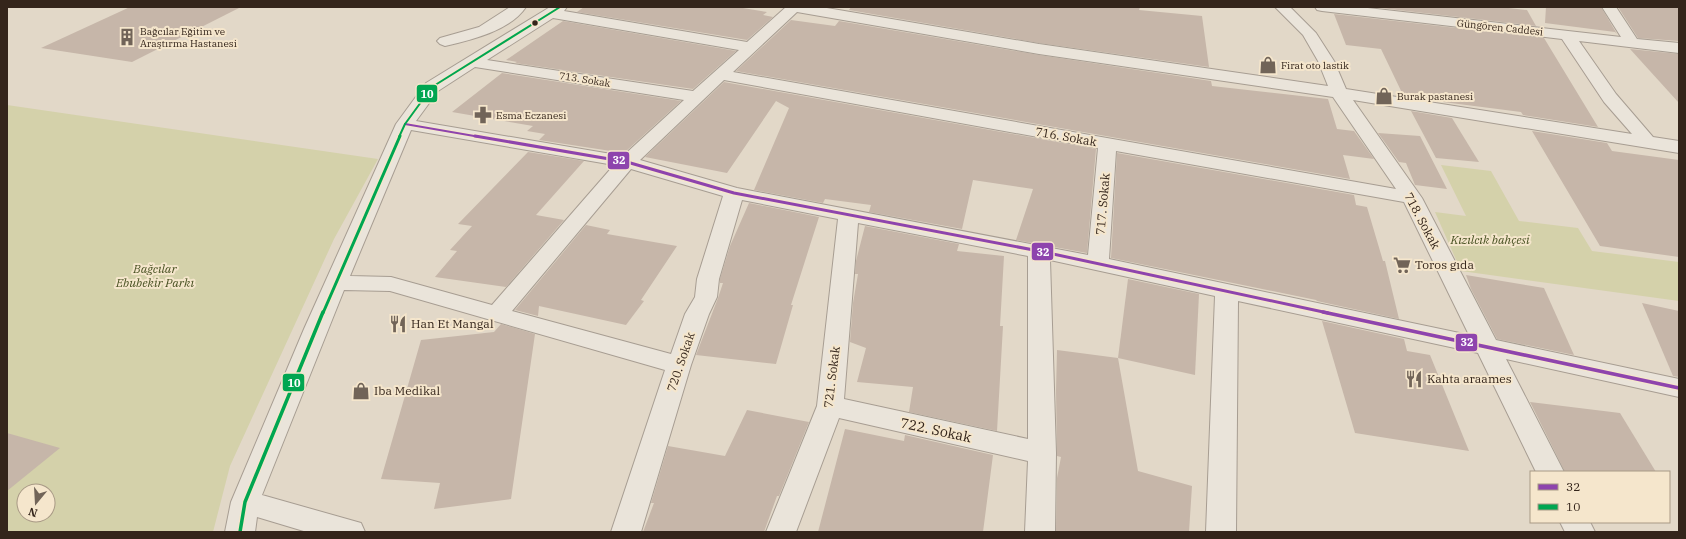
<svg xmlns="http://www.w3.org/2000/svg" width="1686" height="539" font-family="'IBM Plex Serif',serif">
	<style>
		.green { fill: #d4d1aa; fill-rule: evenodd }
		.building { fill: #c6b6a9 }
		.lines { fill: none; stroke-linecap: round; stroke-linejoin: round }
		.minor-casing { stroke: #a79d92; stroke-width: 2 }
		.minor { fill: #eae4da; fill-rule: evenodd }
		.bus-1-far2-casing { stroke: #f5e6cc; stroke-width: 4 }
		.bus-1-far1-casing { stroke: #f5e6cc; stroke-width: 6 }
		.bus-1-casing { stroke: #f5e6cc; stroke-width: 6 }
		.bus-2-far2-casing { stroke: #f5e6cc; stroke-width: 4 }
		.bus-2-far1-casing { stroke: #f5e6cc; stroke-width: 6 }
		.bus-2-casing { stroke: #f5e6cc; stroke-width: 6 }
		.bus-1-far2 { stroke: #8e44ad; stroke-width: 2 }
		.bus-1-far1 { stroke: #8e44ad; stroke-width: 3 }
		.bus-1 { stroke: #8e44ad; stroke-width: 3.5 }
		.bus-2-far2 { stroke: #00a651; stroke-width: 2 }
		.bus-2-far1 { stroke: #00a651; stroke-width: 3 }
		.bus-2 { stroke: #00a651; stroke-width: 3.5 }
		.bus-dot { fill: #34251b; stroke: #f5e6cc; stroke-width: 1.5 }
		.labels { text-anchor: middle; stroke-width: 4; stroke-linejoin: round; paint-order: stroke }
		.far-street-label { font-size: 10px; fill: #34251b; stroke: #f5e6cc }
		.far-poi-label { font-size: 10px; fill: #34251b; stroke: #f5e6cc; text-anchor: start }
		.street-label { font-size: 12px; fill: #34251b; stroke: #f5e6cc }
		.park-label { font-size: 12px; font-style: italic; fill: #485122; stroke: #f5e6cc }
		.poi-label { font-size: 12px; fill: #34251b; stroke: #f5e6cc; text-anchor: start }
		.near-street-label { font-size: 14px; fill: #34251b; stroke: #f5e6cc }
		.line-badge { stroke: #f5e6cc; stroke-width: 1.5 }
		.badge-label { font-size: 11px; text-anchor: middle; font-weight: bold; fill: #fff }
	</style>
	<rect width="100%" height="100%" fill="#e2d8c8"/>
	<g class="green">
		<path d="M7,105l371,54 -44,80 -104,227 -17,66h-206zM24,491h24v24h-24z"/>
		<path d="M1441,165l50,6 28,50 59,7 14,23 87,11v39l-218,-30 -26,-59 31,4z"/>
	</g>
	<g class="building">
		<path d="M130,7h111l-109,55 -91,-14z"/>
		<path d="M584,7h153l30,5 -4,3 10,2 -26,23 -170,-28z"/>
		<path d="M851,7h289l-1,3 63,6 7,51 -170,-24 -190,-33z"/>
		<path d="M1372,7h128l27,3 9,16z"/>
		<path d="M1546,7h55l16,27 -2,-2 -70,-9z"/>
		<path d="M1618,7h61v34l-41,-3z"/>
		<path d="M1334,14l210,24 54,89 -75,-12 -2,-3 -117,-15 -23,-48 -35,-4z"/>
		<path d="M791,20l44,6 4,-5 200,34 172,26 1,5 116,13 9,30 17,2 20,28 -31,-4 7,24 -614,-108z"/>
		<path d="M563,21l173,30 -43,38 -178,-26 2,-1 -11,-2z"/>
		<path d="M1630,49l49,5v49z"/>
		<path d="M502,73l179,28 -57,52 -85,-13 6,-6 -18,-3 6,-5 -81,-14z"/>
		<path d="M724,82l372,67 -9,104 -71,-13 17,-51 -60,-9 -11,49 -93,-17 2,-7 -46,-6 -2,4 -69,-13 35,-82 -13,-7 -49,72 -82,-16z"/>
		<path d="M1411,111l41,7 27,44 -43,-4z"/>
		<path d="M1532,131l75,12 5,8 67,9v97l-79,-11z"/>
		<path d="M1378,133l42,3 27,53 -32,-4 -9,-22 -7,-1z"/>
		<path d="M528,152l56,9 -48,54 28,5 -58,67 -71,-10 22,-26 -7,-1 22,-24 -14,-2z"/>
		<path d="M1117,153l237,42 2,10 11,2 16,54h2l14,58 -82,-18 -1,-1 -205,-42z"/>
		<path d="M749,203l70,14 -28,88h2l-17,59 -80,-9 22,-57 5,-15h-3v-4l10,-33z"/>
		<path d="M586,225l24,5 -3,4 70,12 -36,54 3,1 -18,24 -87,-19 -1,10 -23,-6z"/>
		<path d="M865,226l94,18 -2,7 47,5 -4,70h3l-6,105 -88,-19 4,-25 -56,-5 9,-34 -16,-6 3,-39 5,-29h-3l1,-13z"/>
		<path d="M1466,275l78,13 30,67 -77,-16 -26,-50z"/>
		<path d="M1128,279l71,15 -4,81 -77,-17z"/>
		<path d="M1642,303l37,8v66l-6,-1z"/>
		<path d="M1322,321l82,18 3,12 23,4 39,96 -114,-18z"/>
		<path d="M501,324l34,10 -24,165 -77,10 6,-26 -59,-4 40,-139 73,-8z"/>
		<path d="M1057,350l61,8 20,113 54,15 -3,46h-133l1,-54 4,-21 -4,-1 -1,-66z"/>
		<path d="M1530,402l90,11 36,59h-91z"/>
		<path d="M747,410l62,12 -30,74h-2l-13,36h-121l11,-29h-3l17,-57 57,10z"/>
		<path d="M845,429l59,12 1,-6 88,20 -10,77h-165z"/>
		<path d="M7,433l53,15 -53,43z"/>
	</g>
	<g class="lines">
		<g class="minor-casing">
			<g id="minor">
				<path d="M510,7h16c-16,24 -55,33 -81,39l-5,-2 -3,-3 3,-3 39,-11z"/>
				<path d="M550,7h17l-3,4 183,31 39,-35h35l218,37 289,42 -10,-25 -15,-26 -28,-28h15l26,26 18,28 12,28 286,45 -28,-32 -42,-63 -240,-28 -5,-1 -2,-3h44l262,30 -19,-30h14l21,32 42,4v10l-100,-12 37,53 37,43 26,4v12l-326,-53 69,98 74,142 183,39v18l-173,-38 58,113h-28l-58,-119 -240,-52 -2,231h-30l9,-236 -165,-36 6,193 -1,79h-30l3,-71 -189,-43 -43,114h-30l51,-126 21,-187 -96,-19 -23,79 -2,18 -8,17 -18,51 -50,167h-30l54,-162 -275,-79 -46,-1 -82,205 99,28 4,9h-58l-50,-15 -2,15h-30l6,-30 73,-173 92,-205 30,-41zM797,12l242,42 294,43 63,92 -663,-117zM553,18l186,32 -46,41 -206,-31zM475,67l209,33 -61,56 -207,-35 22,-30zM724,80l374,68 -10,107 -351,-67 -97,-28zM411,130l203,35 -122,140 -101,-28 -41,-1zM1116,151l288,51 65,133 -360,-76zM631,169l92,27 -26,83 -2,18 -10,17 -14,40 -159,-43zM858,223l170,33v183l-184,-40z"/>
				<path d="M1560,522h30l5,10h-30z"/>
			</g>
		</g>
		<use href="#minor" class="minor"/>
		<g class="bus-1-far2-casing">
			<path id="bus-1-far2" d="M405,124l75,13"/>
		</g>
		<g class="bus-1-far1-casing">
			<path id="bus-1-far1" d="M475,136l152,26 107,31 305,58 289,62"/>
		</g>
		<g class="bus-1-casing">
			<path id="bus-1" d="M1323,312l356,76"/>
		</g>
		<g class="bus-2-far2-casing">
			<path id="bus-2-far2" d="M399,137l6,-13 27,-37 128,-80"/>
		</g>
		<g class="bus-2-far1-casing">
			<path id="bus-2-far1" d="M323,313l77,-177"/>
		</g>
		<g class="bus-2-casing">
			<path id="bus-2" d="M240,532l5,-30 78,-190"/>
		</g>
		<use href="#bus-1-far2" class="bus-1-far2"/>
		<use href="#bus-1-far1" class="bus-1-far1"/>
		<use href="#bus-1" class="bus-1"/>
		<use href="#bus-2-far2" class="bus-2-far2"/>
		<use href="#bus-2-far1" class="bus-2-far1"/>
		<use href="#bus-2" class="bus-2"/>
	</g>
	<defs>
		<g id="building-bare" transform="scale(1.38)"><path d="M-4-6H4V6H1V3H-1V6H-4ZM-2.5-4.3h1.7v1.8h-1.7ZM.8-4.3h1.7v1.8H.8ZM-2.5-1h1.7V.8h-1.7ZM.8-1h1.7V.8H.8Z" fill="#716458" stroke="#f5e6cc" stroke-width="2.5" paint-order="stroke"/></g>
		<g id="shop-bare" transform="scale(1.38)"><path d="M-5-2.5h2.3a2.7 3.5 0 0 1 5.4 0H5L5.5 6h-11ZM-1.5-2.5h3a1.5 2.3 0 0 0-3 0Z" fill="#716458" stroke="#f5e6cc" stroke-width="2.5" paint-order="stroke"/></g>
		<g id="pharmacy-bare" transform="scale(1.38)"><path d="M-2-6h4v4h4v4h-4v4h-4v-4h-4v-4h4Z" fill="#716458" stroke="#f5e6cc" stroke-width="2.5" paint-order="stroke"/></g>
		<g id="supermarket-bare" transform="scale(1.38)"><path d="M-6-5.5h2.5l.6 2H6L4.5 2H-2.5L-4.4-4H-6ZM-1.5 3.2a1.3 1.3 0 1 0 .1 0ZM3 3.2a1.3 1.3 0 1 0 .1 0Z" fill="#716458" stroke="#f5e6cc" stroke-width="2.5" paint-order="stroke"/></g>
		<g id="restaurant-bare" transform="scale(1.38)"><path d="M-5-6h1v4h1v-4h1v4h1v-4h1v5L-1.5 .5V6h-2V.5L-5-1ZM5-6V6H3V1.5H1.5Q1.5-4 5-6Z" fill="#716458" stroke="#f5e6cc" stroke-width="2.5" paint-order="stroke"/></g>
	</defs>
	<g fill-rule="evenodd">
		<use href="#building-bare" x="127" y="37"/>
		<use href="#shop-bare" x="1268" y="65"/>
		<use href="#shop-bare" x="1384" y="96"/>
		<use href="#pharmacy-bare" x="483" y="115"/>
		<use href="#supermarket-bare" x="1402" y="265"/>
		<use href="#restaurant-bare" x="398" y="324"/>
		<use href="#restaurant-bare" x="1414" y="379"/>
		<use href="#shop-bare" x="361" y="391"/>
	</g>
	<circle class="bus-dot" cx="535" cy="23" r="3.5"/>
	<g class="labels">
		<g class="far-street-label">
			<text transform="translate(1500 27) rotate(6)" y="4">Güngören Caddesi</text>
			<text transform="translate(585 79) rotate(9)" y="4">713. Sokak</text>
		</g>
		<g class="far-poi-label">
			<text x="140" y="35">Bağcılar Eğitim ve<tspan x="140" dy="12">Araştırma Hastanesi</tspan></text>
			<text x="1281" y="69">Firat oto lastik</text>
			<text x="1397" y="100">Burak pastanesi</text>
			<text x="496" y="119">Esma Eczanesi</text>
		</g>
		<g class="street-label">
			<text transform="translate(1066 137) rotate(10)" y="4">716. Sokak</text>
			<text transform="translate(1103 204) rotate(-85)" y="4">717. Sokak</text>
			<text transform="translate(1422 221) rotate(62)" y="4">718. Sokak</text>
			<text transform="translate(681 362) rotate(-71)" y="4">720. Sokak</text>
			<text transform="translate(832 377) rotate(-83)" y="4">721. Sokak</text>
		</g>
		<g class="park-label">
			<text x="1490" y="244">Kızılcık bahçesi</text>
			<text x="155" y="273">Bağcılar<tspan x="155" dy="14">Ebubekir Parkı</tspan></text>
		</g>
		<g class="poi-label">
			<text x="1415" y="269">Toros gıda</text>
			<text x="411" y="328">Han Et Mangal</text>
			<text x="1427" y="383">Kahta araames</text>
			<text x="374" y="395">Iba Medikal</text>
		</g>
		<g class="near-street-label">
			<text transform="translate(936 430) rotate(12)" y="5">722. Sokak</text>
		</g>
	</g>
	<g class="line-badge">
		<rect x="416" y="84" width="22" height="19" rx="4" fill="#00a651"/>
		<rect x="607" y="151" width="23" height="19" rx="4" fill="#8e44ad"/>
		<rect x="1031" y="242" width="23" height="19" rx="4" fill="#8e44ad"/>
		<rect x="1455" y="333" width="23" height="19" rx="4" fill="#8e44ad"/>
		<rect x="282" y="373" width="23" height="19" rx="4" fill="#00a651"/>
	</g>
	<g class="badge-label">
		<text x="427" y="98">10</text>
		<text x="619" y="164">32</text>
		<text x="1043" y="256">32</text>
		<text x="1467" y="346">32</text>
		<text x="294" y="387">10</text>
	</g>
	<rect width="1686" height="539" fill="none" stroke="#34251b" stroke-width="16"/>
	<rect x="1530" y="471" width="140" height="52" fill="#f5e6cc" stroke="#a89985"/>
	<rect x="1538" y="484" width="20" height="6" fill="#8e44ad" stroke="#a89985"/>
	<text x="1566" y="491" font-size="12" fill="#34251b">32</text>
	<rect x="1538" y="504" width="20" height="6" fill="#00a651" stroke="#a89985"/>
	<text x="1566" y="511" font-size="12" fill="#34251b">10</text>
	<g transform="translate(36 503) rotate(198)"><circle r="19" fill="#f5e6cc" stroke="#a89985"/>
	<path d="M0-3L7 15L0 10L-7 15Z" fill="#716458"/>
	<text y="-6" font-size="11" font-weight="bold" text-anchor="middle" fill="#34251b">N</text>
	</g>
</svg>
